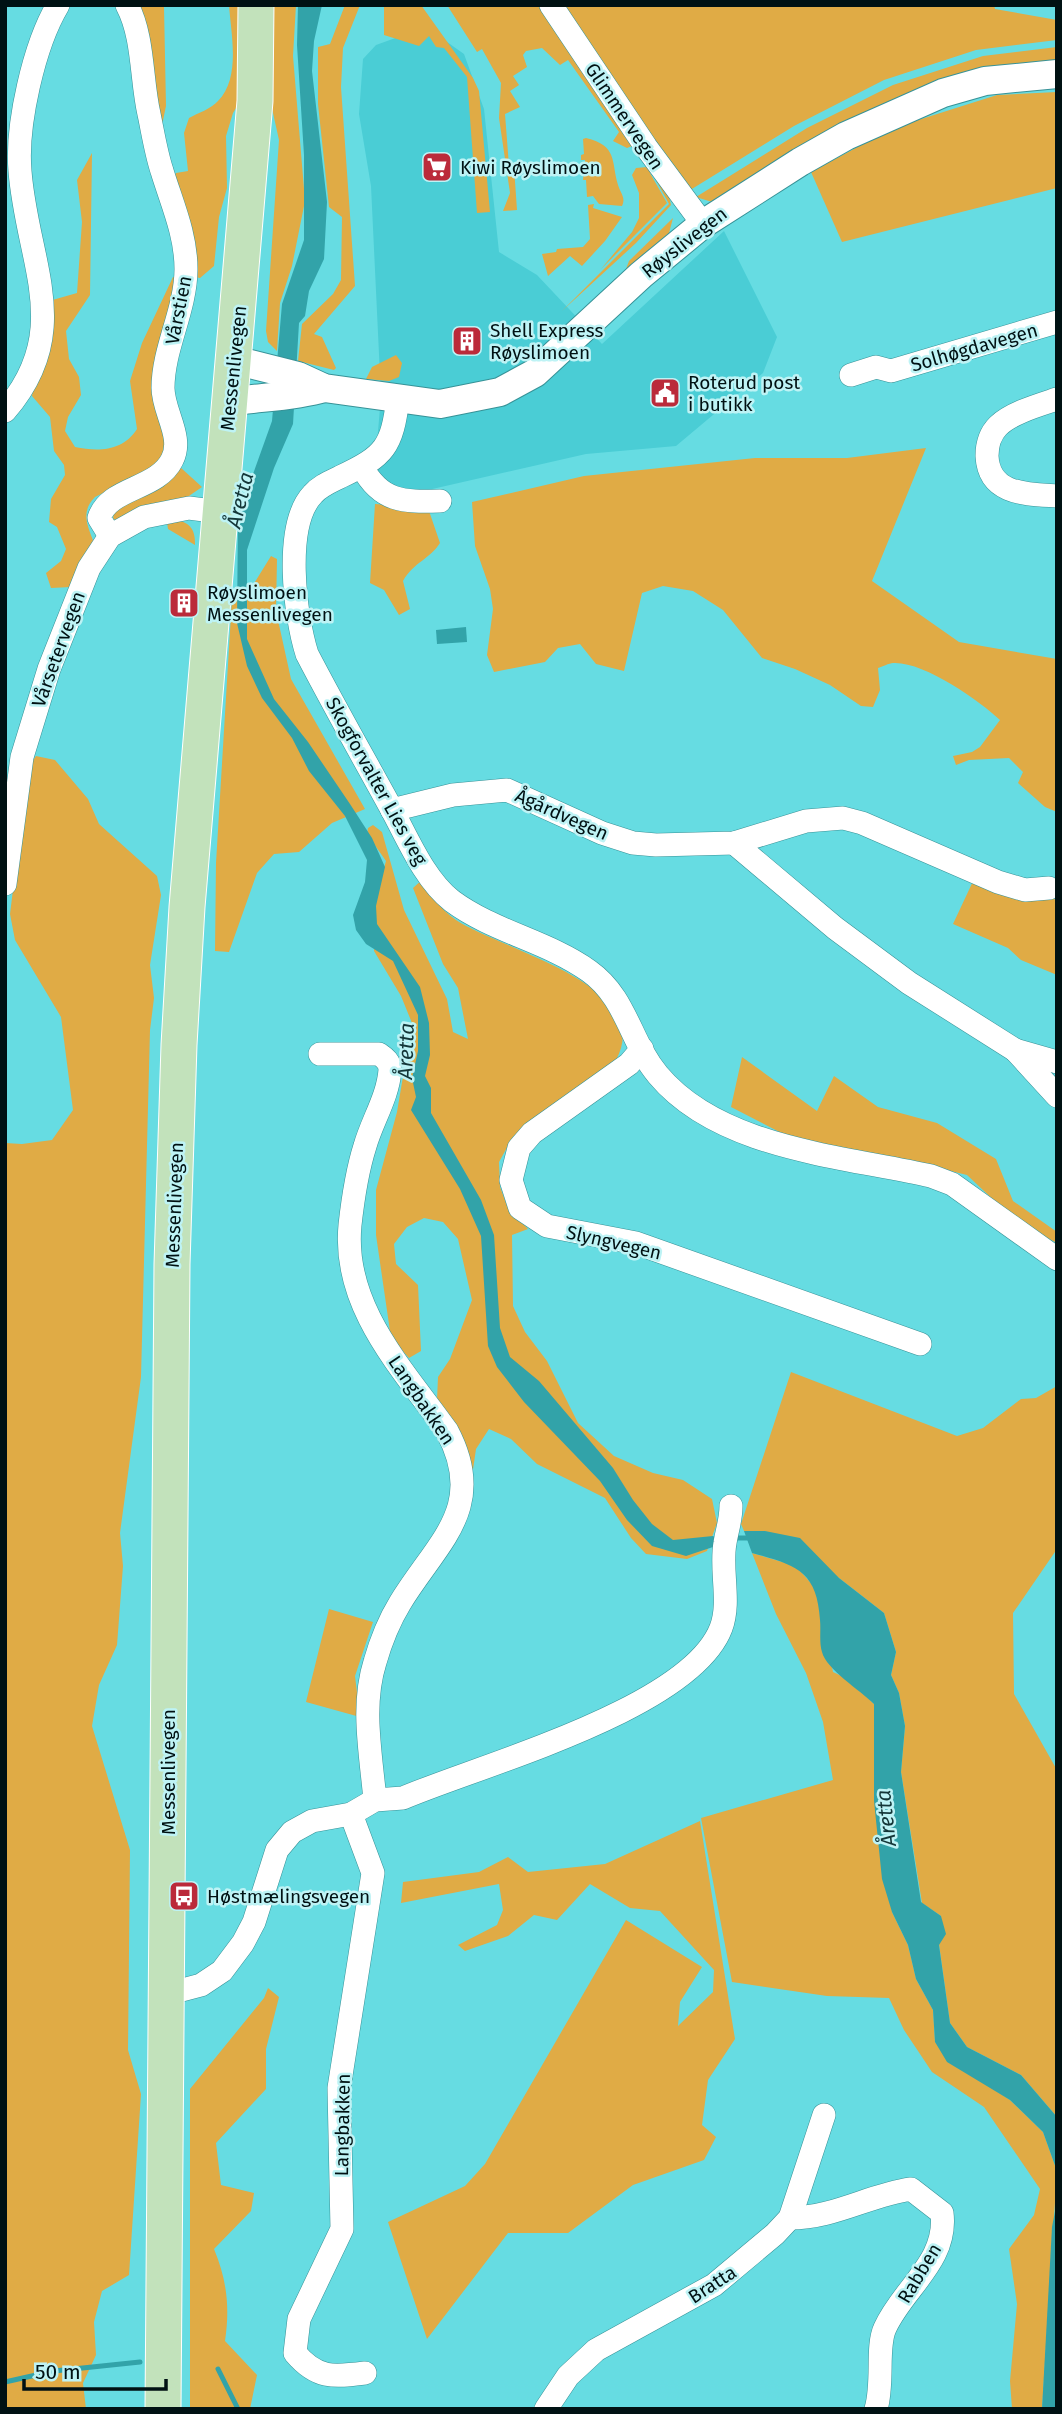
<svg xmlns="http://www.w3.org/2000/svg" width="1062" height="2414" font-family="'Fira Sans',sans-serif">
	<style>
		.built { fill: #4acdd5 }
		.green { fill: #e0ab45 }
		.water { fill: #32a3a9 }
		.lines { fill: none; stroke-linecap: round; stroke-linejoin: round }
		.stream { stroke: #32a3a9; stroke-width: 5 }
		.minor-casing { stroke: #379297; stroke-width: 24 }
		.tertiary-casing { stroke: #379297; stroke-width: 30 }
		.primary-casing { stroke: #fff; stroke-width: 37 }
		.minor { stroke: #fff; stroke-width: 23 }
		.tertiary { stroke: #fff; stroke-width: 28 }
		.primary { stroke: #c2e2bb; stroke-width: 35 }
		.labels { text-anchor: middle; stroke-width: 5; stroke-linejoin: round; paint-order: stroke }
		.street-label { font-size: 19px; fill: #001113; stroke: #bef3f5 }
		.poi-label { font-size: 19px; fill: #001113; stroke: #bef3f5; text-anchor: start }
		.water-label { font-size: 21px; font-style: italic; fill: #143638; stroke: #bef3f5 }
	</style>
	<rect width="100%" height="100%" fill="#66dce2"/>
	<path class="built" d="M426,27l38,27 20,55 15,143 38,23 65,69 122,-113 53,106 -14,36 -87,73 -90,8 -180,41 -33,-5 8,-94 -10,-210 -12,-72 4,-55 13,-14z"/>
	<g class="green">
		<path d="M137,5h29l-2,2 2,99 -5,24z"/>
		<path d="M229,5h16l-2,92 -10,16 -7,23 1,52 -8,29 -5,49 -14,12 -9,-2 -19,-94 4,-9 12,-2 -4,-38 5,-15c9,-5 22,-9 29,-17 23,-23 13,-67 11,-96z"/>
		<path d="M267,5h29l-3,51 12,145 -13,65 -12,37 -3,48 -9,-9 -2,-11 13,-191 -12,-54z"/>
		<path d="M345,5h15l-17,43 -2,39 14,199 -41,48 8,3 14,31 -2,2 -36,-9 4,-37 31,-30 8,-14 1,-63 -13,-10 -11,-103v-57l12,-3z"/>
		<path d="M384,5h37l52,73 6,13 11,121 -13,1 -10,-136 -23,-29 -8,-1 -7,-11 -10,10 -35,-11z"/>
		<path d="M447,5h96l89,141 -5,2 -14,-7 6,-9 -51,-72 -8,5 -18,-17 -16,3 -3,4 4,12 -14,9 6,9 -9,6 10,16 -15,7 4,52 5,1 3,43 -14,1 7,-18 -11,-75 2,-35 -19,-34 -5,3z"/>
		<path d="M552,5h442l1,4 62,11v20l-81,10 -92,30 -90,46 -107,66z"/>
		<path d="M1057,47v15l-345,140 -16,-5 111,-69 86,-43 90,-29z"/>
		<path d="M1057,92v96l-215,54 -31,-70 82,-44 104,-33z"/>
		<path d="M586,138c32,8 25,23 32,47 3,9 8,13 4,21l-23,-2 -6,-8 -6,1 -1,-17h-3l2,-20h-4v-5l3,-1 -1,-15z"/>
		<path d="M92,153l-2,142 -24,36 3,28 10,18 2,18 -13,22 -3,14 10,16c24,5 48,4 62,-18l-7,-48 12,-38 31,-66 4,1 -10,164 -6,22 -66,33c-16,16 -6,31 0,49l-24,41 -20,1 -5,-15 15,-12 5,-12 -9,-22 -8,-5 2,-23 14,-24 -1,-10 -10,-14 -4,-34 -18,-21 17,-95 28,-8 5,-71 -5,-42z"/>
		<path d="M647,167c12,9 22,24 24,38l-35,38 -74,68 107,-107 -17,-31h-2l17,30 -66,66 31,-37 7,-14v-25l-7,-18 4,-7z"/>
		<path d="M594,204l-1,4 29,9 -17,24 -23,25 -12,-10 -22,20 -6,-22 14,-2 1,-3 26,-2 7,-8 -2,-34z"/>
		<path d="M673,218l-4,15 -43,36 3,-8z"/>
		<path d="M396,355l6,8 -3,14 -10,4 -23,-2 6,-12z"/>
		<path d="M926,448l-54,133 87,61 98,17v153l-12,-5 -27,-24 5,-11 -14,-14 -40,2 -13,5 -3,-9 19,-4 8,-5 20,-27c-21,-20 -77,-59 -107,-57 -4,0 -11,4 -15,5l2,22 -7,17 -12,-1 -31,-21 -35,-16 -33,-11 -39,-48 -30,-19 -30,-5 -21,7 -18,78 -28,-7 -16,-20 -22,4 -13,14 -51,10 -7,-17 6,-46 -3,-20 -15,-43 -3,-44 112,-26 171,-18h92z"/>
		<path d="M180,467l22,20 -16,11 -70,23 -3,-3 2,-10c24,-11 51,-19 65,-41z"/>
		<path d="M375,504l53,4 12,35c-10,16 -26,19 -37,38l7,28 -11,6 -15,-25 -14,-7z"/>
		<path d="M176,519c15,5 19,10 19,26l-27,-16 -1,-7z"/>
		<path d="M271,556l6,3 -1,52 15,68 74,130 -33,14 -33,29 -25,2 -17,19 -28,79 -14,-1 1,-88 16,-265 21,-13z"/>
		<path d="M36,756l19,4 33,39 11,25 58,52 4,19 -11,70 4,33 -4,32 -9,347 -21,156 3,33 -6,79 -18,40 -7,41 38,124 -2,200 13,44 -12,181 -27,16 -8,31 2,33 -13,28 3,26h-81v-1266l17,1 30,-4 21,-30 -12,-93 -46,-77 -5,-26 18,-146z"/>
		<path d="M373,825l9,7 22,78 43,89 6,33 15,7 -10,-51 -15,-24 -30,-76 10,-9c8,17 17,30 33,41 43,29 201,65 160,140l-103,77 -14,25 1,25 8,21 20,21 -16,6 1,71 12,26 22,29 31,62 36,33 39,17 30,7 29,19 5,24 -10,28 -20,8 -41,-5 -15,-16 -26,-40 -68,-34 -26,-25 -22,-10 -13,20 -6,41 -12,-59 -21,-31 1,-23 12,-18 22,-59 -14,-61 -15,-17 -19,-4 -17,9 -13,17 2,20 22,21 3,66 -12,7 -18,-20 -15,-103v-45l21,-78 15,-89 -11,-27 -27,-45 1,-51 11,-39 -19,-27 1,-6z"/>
		<path d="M975,877l82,23v75l-36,-15 -13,-12 -55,-24z"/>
		<path d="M742,1057l75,54 17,-35 44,31 59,16 59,36 17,42 44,31v11l-40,-21 -50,-47 -74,-18 -98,-17 -64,-33z"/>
		<path d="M791,1372l166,64 26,-8 38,-29 15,-1 21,-12v163l-44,64 1,81 43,76v347l-36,-42 -54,-28 -17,-24 -11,-79 2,-28 -19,-13 -21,-131 4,-46 -6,-33 -8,-18 5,-23 -12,-39 -45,-35 -74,-47h-21l-3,-7z"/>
		<path d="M752,1553l44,13 20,23 17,83 17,8 24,24 18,208 16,33 8,34 17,31 2,32 45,38 30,20 33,32 14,39 -15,238h-30l-2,-28 7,-77 -8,-55 25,-34 6,-26 -56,-82 -52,-35 -28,-42 -15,-32 -62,-2 -95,-14 -31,-164 132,-38 -10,-58 -17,-49 -30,-59z"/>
		<path d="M329,1609l44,13 -18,54 5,41 -54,-15z"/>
		<path d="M700,1821l35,218 -27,41 -6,45 14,12 -12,23 -71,25 -65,48h-60l-81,106 -39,-117 77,-36 20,-22 141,-244 76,47 -22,35 -2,24 35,-34 1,-22 -54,-59 -30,-3 -40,-24 -33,36 -23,-5 -26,21 -43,15 -7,-6 39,-20 6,-15 -4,-26 -98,19 2,-21 76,-10 29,-15 20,15 77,-8z"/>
		<path d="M268,1988l11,9 -13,52v40l-50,54 5,42 33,8 -3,18 -37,38c13,31 16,59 11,92l32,34 -7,34h-60v-320l74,-91z"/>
	</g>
	<g class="water">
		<path d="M298,5h24l-8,36 -2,30 15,131 -3,57 -15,32 -4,25 -6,7 -6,101 -19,44 -27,82v89l27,60 34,43 42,62 22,34 13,29 -9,39 1,18 43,63 9,36 1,32 -5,21 6,12v25l50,87 13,35 6,93 10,29 29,24 74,87 20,32 19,24 21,16 40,-4 5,3 1,6 -33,11 -34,-10 -25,-26 -27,-39 -76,-79 -27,-35 -9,-21 -7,-110 -21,-47 -49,-79 5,-13 -4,-19 6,-27v-36l-25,-54 -27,-17 -10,-14 -3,-15 12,-33 2,-22 -22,-44 -36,-45 -17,-33 -30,-40 -15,-32 -10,-43 1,-107 34,-95 10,-117 22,-64v-85l-7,-110z"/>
		<path d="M466,627l1,15 -30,2 -1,-14z"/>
		<path d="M744,1531h21l35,7 39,40 45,35 12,39 -5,23 8,18 6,33 -4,46 20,130 20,14 5,18 -7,11 11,78 17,24 54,28 36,42v54l-14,-39 -33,-32 -63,-38 -12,-20 -2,-32 -17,-31 -8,-34 -16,-33 -10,-33 -8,-78v-97c-14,-14 -48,-35 -52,-52 -3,-9 -1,-22 -2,-32 -3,-50 -25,-55 -68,-67z"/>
		<path d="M1057,2201v208h-15l10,-182z"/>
	</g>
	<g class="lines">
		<g class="stream">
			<path d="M738,1538h15"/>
			<path d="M218,2369l20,40"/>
			<path d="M5,2382l49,-11 86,-9"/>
		</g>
		<g class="minor-casing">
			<g id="minor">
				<path d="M551,5l95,142 57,77"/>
				<path d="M851,375l25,-8 15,4 166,-49"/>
				<path d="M398,398c-6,49 -13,58 -58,79 -10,5 -20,9 -27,17 -30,31 -18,122 -6,160 27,52 56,103 84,154 17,31 33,71 61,93 42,31 95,40 137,70 38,27 41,71 69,104 62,74 185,81 273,101l21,8 105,75"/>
				<path d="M1057,399c-18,6 -46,14 -59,27 -8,8 -11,18 -11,30 2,39 39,38 70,40"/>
				<path d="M5,411c70,-81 22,-148 15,-240 -4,-46 14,-126 38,-166"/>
				<path d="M362,467c19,35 41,35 78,34"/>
				<path d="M110,536l-11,-18c10,-31 58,-28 73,-58 12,-23 -9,-48 -9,-72 0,-40 23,-78 23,-119 0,-35 -14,-65 -24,-98 -6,-18 -9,-38 -13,-57 -8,-34 -5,-77 -22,-109"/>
				<path d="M392,810l61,-15 54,-5 95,43 31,10 23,2 78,-2 72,-22 37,-3 19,5 136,59 27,8 24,-2"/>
				<path d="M734,843l101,85 74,55 106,67 42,12"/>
				<path d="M5,884l17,-127 27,-88 40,-101 21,-32 34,-19 45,-9 31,4"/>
				<path d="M642,1049l-13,15 -97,69 -13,15 -8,32 9,28 27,18 89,17 284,101"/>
				<path d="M1015,1050l42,46"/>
				<path d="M320,1054h59c6,4 11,8 11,16 -2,27 -18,51 -25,76 -8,25 -12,52 -15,79 -8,82 53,144 97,206 41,77 -10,111 -47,172 -11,18 -19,38 -25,59 -14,44 -4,93 0,138"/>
				<path d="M351,1814l22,59 -34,215 3,141 -43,90 -4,34c22,26 38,24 70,20"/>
				<path d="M167,1994l34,-9 21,-14 21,-28 11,-21 23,-72 15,-18 20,-11 39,-7 24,-14 28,-2c77,-33 287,-89 318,-170 10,-26 -1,-58 4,-85 2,-13 6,-23 6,-37"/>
				<path d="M790,2218c44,0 79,-23 121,-29l31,24c6,48 -39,75 -57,115 -9,19 -1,54 -9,81"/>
				<path d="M546,2409l22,-33 28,-26 118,-65 61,-51 15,-16 34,-103"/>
			</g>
		</g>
		<g class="tertiary-casing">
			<g id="tertiary">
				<path d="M234,360l64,16 26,12 116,16 60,-12 35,-19 106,-98 62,-51 97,-62 46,-26 97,-43 42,-12 72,-7"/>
				<path d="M229,402c32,-5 64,-5 95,-14"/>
			</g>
		</g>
		<g class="primary-casing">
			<path id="primary" d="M163,2409l9,-1145 7,-219 8,-138 68,-806 1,-96"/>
		</g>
		<use href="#minor" class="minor"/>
		<use href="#tertiary" class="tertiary"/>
		<use href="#primary" class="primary"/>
	</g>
	<defs>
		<g id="supermarket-square" transform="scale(1.575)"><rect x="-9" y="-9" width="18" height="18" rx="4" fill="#bb2a3a" stroke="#bef3f5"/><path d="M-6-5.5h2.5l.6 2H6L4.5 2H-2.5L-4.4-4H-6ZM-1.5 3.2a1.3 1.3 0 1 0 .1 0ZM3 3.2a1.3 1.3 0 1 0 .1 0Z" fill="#fff"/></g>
		<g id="building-square" transform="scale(1.575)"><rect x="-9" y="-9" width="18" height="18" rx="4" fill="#bb2a3a" stroke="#bef3f5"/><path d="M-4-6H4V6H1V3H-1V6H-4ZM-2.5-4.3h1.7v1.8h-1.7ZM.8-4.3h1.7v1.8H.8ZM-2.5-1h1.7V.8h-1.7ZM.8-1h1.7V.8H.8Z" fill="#fff"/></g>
		<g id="civic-square" transform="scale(1.575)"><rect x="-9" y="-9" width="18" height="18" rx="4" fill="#bb2a3a" stroke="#bef3f5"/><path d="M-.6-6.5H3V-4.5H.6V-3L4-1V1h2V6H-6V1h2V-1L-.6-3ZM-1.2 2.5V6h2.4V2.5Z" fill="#fff"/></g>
		<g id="bus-square" transform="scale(1.575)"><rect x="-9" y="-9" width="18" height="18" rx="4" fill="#bb2a3a" stroke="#bef3f5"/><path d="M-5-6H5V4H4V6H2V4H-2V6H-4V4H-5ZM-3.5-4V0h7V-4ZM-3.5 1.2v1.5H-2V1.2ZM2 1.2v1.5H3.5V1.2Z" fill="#fff"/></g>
	</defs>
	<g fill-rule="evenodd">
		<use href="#supermarket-square" x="437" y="167"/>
		<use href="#building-square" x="467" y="341"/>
		<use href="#civic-square" x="665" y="393"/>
		<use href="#building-square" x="184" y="603"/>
		<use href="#bus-square" x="184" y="1896"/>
	</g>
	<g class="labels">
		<g class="street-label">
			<text transform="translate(625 116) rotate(56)" y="7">Glimmervegen</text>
			<text transform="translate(684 242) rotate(-38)" y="7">Røyslivegen</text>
			<text transform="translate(178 310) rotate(-79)" y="7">Vårstien</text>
			<text transform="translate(974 347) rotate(-16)" y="7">Solhøgdavegen</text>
			<text transform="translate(233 368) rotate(-84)" y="7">Messenlivegen</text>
			<text transform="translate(58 649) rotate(-70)" y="7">Vårsetervegen</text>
			<text transform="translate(377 781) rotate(61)" y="7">Skogforvalter Lies veg</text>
			<text transform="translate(562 814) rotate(24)" y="7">Ågårdvegen</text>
			<text transform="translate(174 1205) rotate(-88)" y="7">Messenlivegen</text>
			<text transform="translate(614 1242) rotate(13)" y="7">Slyngvegen</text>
			<text transform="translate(422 1400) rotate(56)" y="7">Langbakken</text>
			<text transform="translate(168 1772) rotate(-90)" y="7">Messenlivegen</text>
			<text transform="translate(342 2125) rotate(-89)" y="7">Langbakken</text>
			<text transform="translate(919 2273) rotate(-59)" y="7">Rabben</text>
			<text transform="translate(712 2284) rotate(-33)" y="7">Bratta</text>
		</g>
		<g class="poi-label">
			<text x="460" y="174">Kiwi Røyslimoen</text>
			<text x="490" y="337">Shell Express<tspan x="490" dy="22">Røyslimoen</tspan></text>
			<text x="688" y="389">Roterud post<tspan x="688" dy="22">i butikk</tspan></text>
			<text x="207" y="599">Røyslimoen<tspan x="207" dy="22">Messenlivegen</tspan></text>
			<text x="207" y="1903">Høstmælingsvegen</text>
		</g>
		<g class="water-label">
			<text transform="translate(240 500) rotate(-76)" y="7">Åretta</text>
			<text transform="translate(406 1051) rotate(-88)" y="7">Åretta</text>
			<text transform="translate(886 1818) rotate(-96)" y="7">Åretta</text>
		</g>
	</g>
	<rect width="1062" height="2414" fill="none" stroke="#001113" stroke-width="14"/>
	<path d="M24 2379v10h142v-10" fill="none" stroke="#001113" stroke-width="3.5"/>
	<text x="35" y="2379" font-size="21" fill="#001113" stroke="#bef3f5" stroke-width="5" paint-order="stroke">50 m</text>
</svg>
